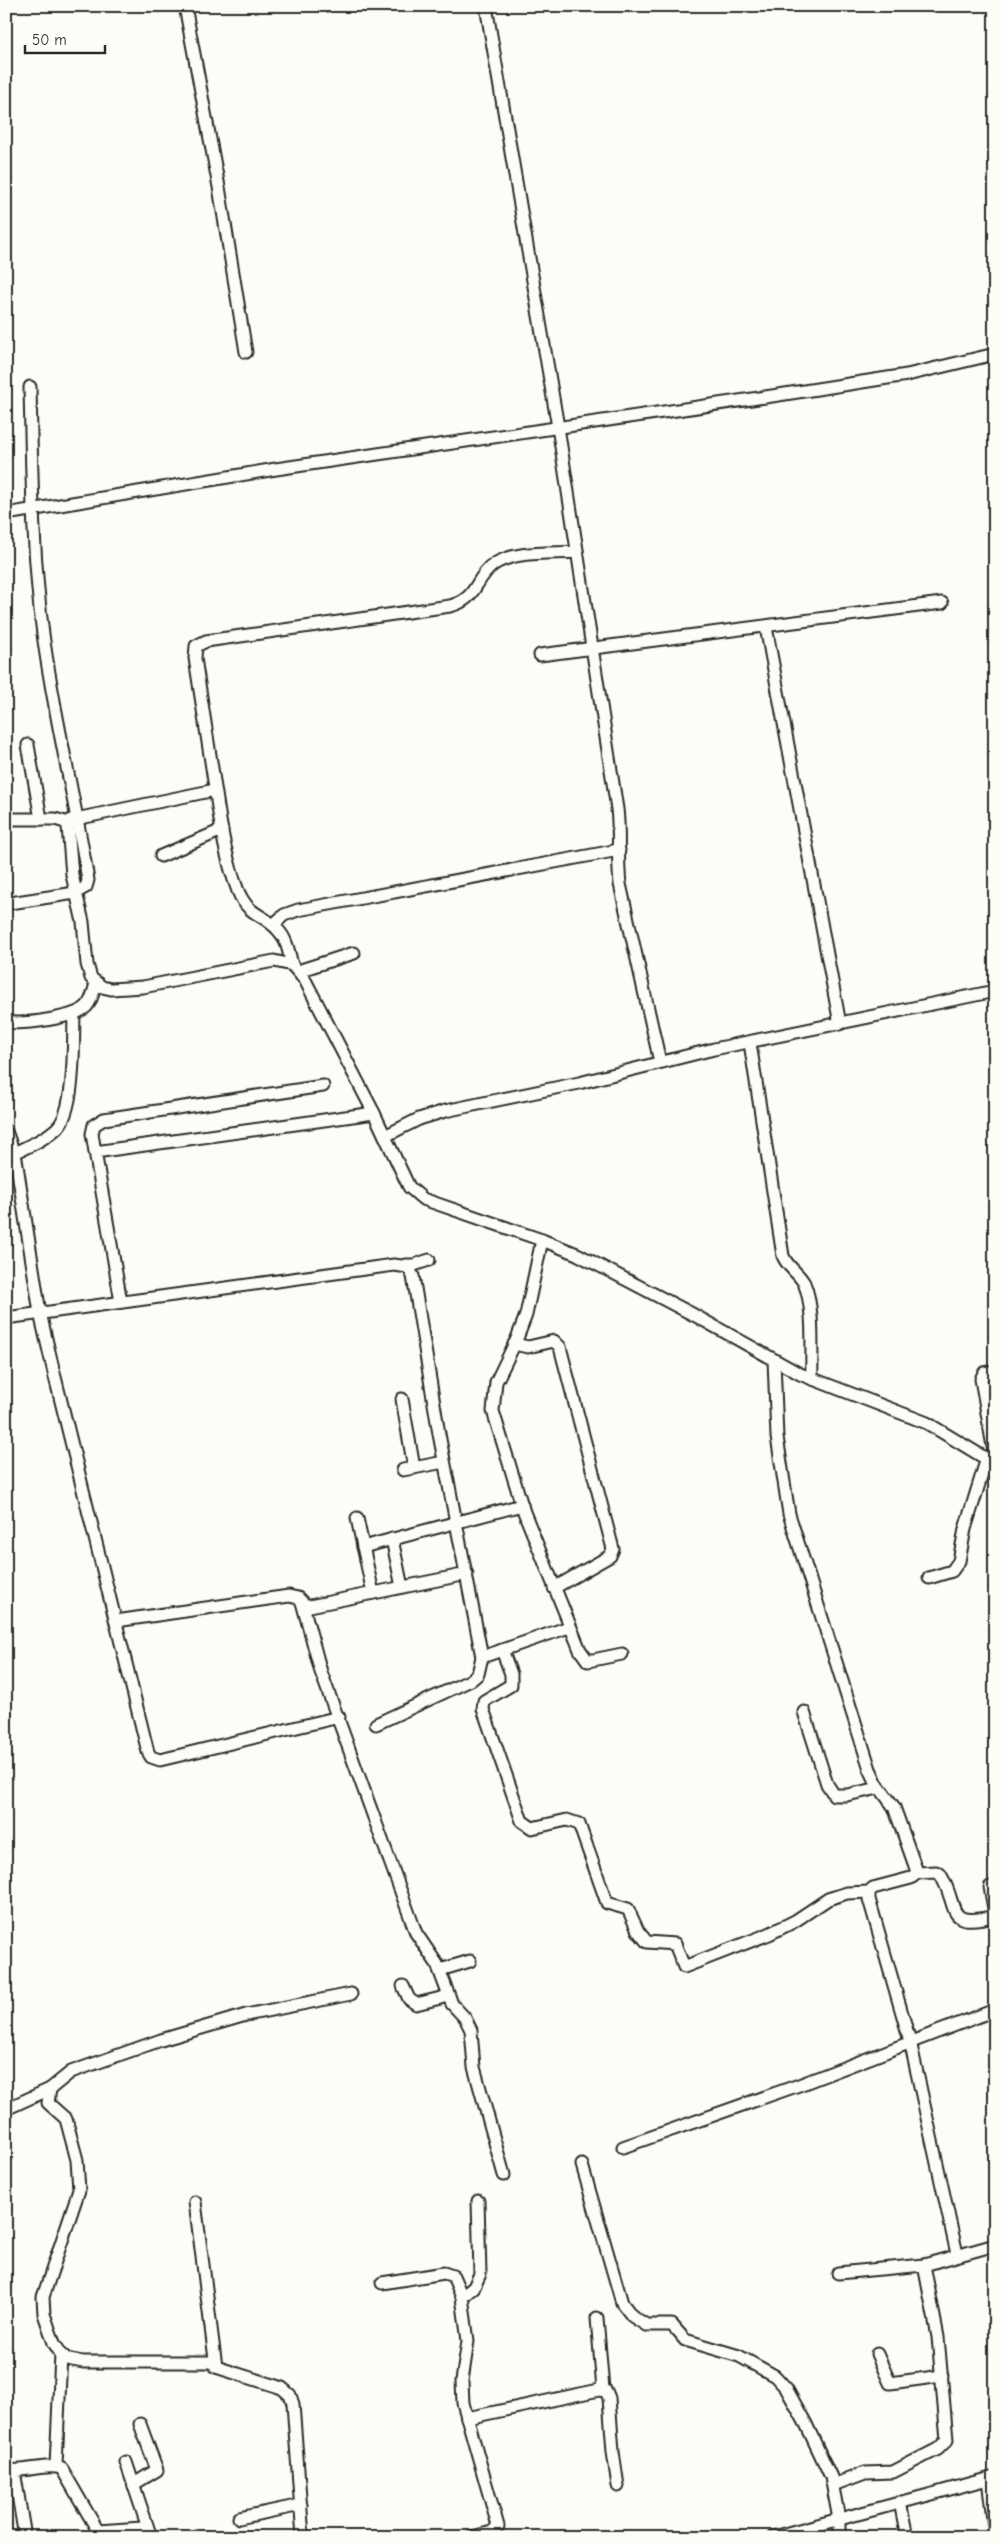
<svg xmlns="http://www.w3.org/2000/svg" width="1001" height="2543" font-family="'Comic Neue',sans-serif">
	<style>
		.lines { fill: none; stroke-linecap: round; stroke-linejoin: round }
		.street-casing { stroke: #2b2b2b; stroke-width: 15 }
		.street { stroke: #fdfcf7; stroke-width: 11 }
	</style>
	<rect width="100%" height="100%" fill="#fdfcf7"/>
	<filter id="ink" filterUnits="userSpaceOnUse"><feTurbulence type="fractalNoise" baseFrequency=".02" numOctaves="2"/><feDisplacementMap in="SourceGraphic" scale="10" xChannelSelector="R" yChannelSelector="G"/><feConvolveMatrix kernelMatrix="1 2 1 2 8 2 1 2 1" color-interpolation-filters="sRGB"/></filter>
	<g filter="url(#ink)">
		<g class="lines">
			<g class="street-casing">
				<g id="street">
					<path d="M185,6l34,181 27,165"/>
					<path d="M486,6l72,421 59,382c3,25 0,50 3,75l40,178"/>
					<path d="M6,514l270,-45 496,-73 135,-21 88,-21"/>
					<path d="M766,627l74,397"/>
					<path d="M540,655l402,-52"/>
					<path d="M28,745l13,74"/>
					<path d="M6,819h49l10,3 3,4 4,49 11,47 4,42 4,14 11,9 9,2 32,-2 131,-26 18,4 13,15 69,133 35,74 14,12 119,41 35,14 117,61 106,59 127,49 68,41"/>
					<path d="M71,820l144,-30"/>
					<path d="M161,856l61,-26"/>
					<path d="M10,903l65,-10 11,-6 2,-7c-13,-82 -34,-164 -45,-246 -11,-82 -11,-164 -13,-247"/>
					<path d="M273,925l11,-10 14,-5 321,-60"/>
					<path d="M292,965c-3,-12 -5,-26 -14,-35 -15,-17 -29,-13 -40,-39 -12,-31 -17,-63 -22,-97 -7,-45 -14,-90 -21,-136l1,-12 10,-5 244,-35c28,-7 24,-27 43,-41 22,-15 58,-11 84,-13"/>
					<path d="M298,971l56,-18"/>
					<path d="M6,1022c16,3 70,-4 81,-16 5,-6 7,-15 9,-23"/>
					<path d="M750,1043l33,213c5,12 15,16 21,27 11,25 7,69 8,96"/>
					<path d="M6,1131l10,28 24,154 15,64 93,375 3,5 9,3 179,-43"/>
					<path d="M385,1136l34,-17 26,-8 134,-28 135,-34 281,-58"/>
					<path d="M95,1152l279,-39"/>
					<path d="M14,1153c15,-7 31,-14 43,-25 19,-18 16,-87 17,-114"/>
					<path d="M542,1240l-16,75 -10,26 -20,41 -3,29 31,101 56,138 8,11 34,-7"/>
					<path d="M405,1265h9l15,-5"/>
					<path d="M121,1302l-29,-168 2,-9 10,-6 219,-33"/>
					<path d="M6,1318l388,-53 14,2 5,9 26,158 43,223 -4,17 -7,6 -95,44"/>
					<path d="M514,1344l14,3 26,-6 6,6 53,202 -3,7 -56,32"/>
					<path d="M774,1360l3,77 12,77 81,255 7,15 17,23 22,62 1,4 -6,5 -38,10 -4,4v7l41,142 47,213"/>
					<path d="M995,1371l-11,2 -3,6 14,79"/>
					<path d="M402,1399l12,69"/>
					<path d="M403,1470l41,-8"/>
					<path d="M357,1518l16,75"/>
					<path d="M392,1539l10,48"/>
					<path d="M363,1547l159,-42"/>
					<path d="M929,1578l23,-7 7,-10 6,-32 22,-71"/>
					<path d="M305,1607l162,-33"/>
					<path d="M116,1621l173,-25 9,2 4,4 19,70 95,261 21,31 15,40 13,14 6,12 3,37 30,108"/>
					<path d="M502,1650l9,24v11l-27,16 -1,8 39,112 10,7 35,-8 12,4 28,79 21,6 10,22 9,11 28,2 9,23 85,-33 26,-13 33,-22 19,-6 22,-1"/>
					<path d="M482,1657l87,-30"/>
					<path d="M804,1712l23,72 7,11h13l32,-7"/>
					<path d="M917,1873l19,-1 4,2c21,34 2,54 55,42"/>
					<path d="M990,1887l5,27"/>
					<path d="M440,1970l30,-9"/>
					<path d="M403,1986l6,13 7,5 33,-8"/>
					<path d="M50,2089l-2,14 18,16 11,41 2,30 -36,107 1,17 10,29 7,11 6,5 16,3h131"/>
					<path d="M6,2109l44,-20 21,-17 90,-32 85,-25 105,-21"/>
					<path d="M623,2147l176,-62 196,-75"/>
					<path d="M582,2165l40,138 10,13 14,9h26l13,15 54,16 36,20 11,12 20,36 25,53 8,42v18"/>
					<path d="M195,2202l21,165 66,21 8,7 3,9 10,133"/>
					<path d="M838,2273l86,-8 71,-20"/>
					<path d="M382,2283l62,-10 9,3 9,21 6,44 -6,40 1,22 35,123 -6,6 -20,5"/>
					<path d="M462,2297l12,-10 6,-13 -2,-73"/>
					<path d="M597,2318l6,71"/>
					<path d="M877,2354l13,29 52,-7"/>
					<path d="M467,2418l132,-28 7,1 3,7 4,54 5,34"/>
					<path d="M126,2462l23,69"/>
					<path d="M56,2466l5,-112"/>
					<path d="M6,2470c18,3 44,-8 56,-1l36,62 44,-3 12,9"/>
					<path d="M14,2471l11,66"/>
					<path d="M988,2479l7,56"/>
					<path d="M134,2484l23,-14 -17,-46"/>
					<path d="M833,2485l32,-12 28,-1 45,-23 9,-9 -9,-103 -14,-72"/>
					<path d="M900,2502l7,35"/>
					<path d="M239,2518l62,-13"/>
					<path d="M773,2537l222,-60"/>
				</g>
			</g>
			<use href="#street" class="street"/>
		</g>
	</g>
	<rect width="1001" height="2543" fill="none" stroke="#fdfcf7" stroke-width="25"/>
	<rect x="12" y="12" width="976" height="2518" fill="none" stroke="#2b2b2b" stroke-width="2" filter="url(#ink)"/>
	<path d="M25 45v8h80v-8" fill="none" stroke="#2b2b2b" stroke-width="2.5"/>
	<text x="32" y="45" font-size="15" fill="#2b2b2b" stroke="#fdfcf7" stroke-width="4" paint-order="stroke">50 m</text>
</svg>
